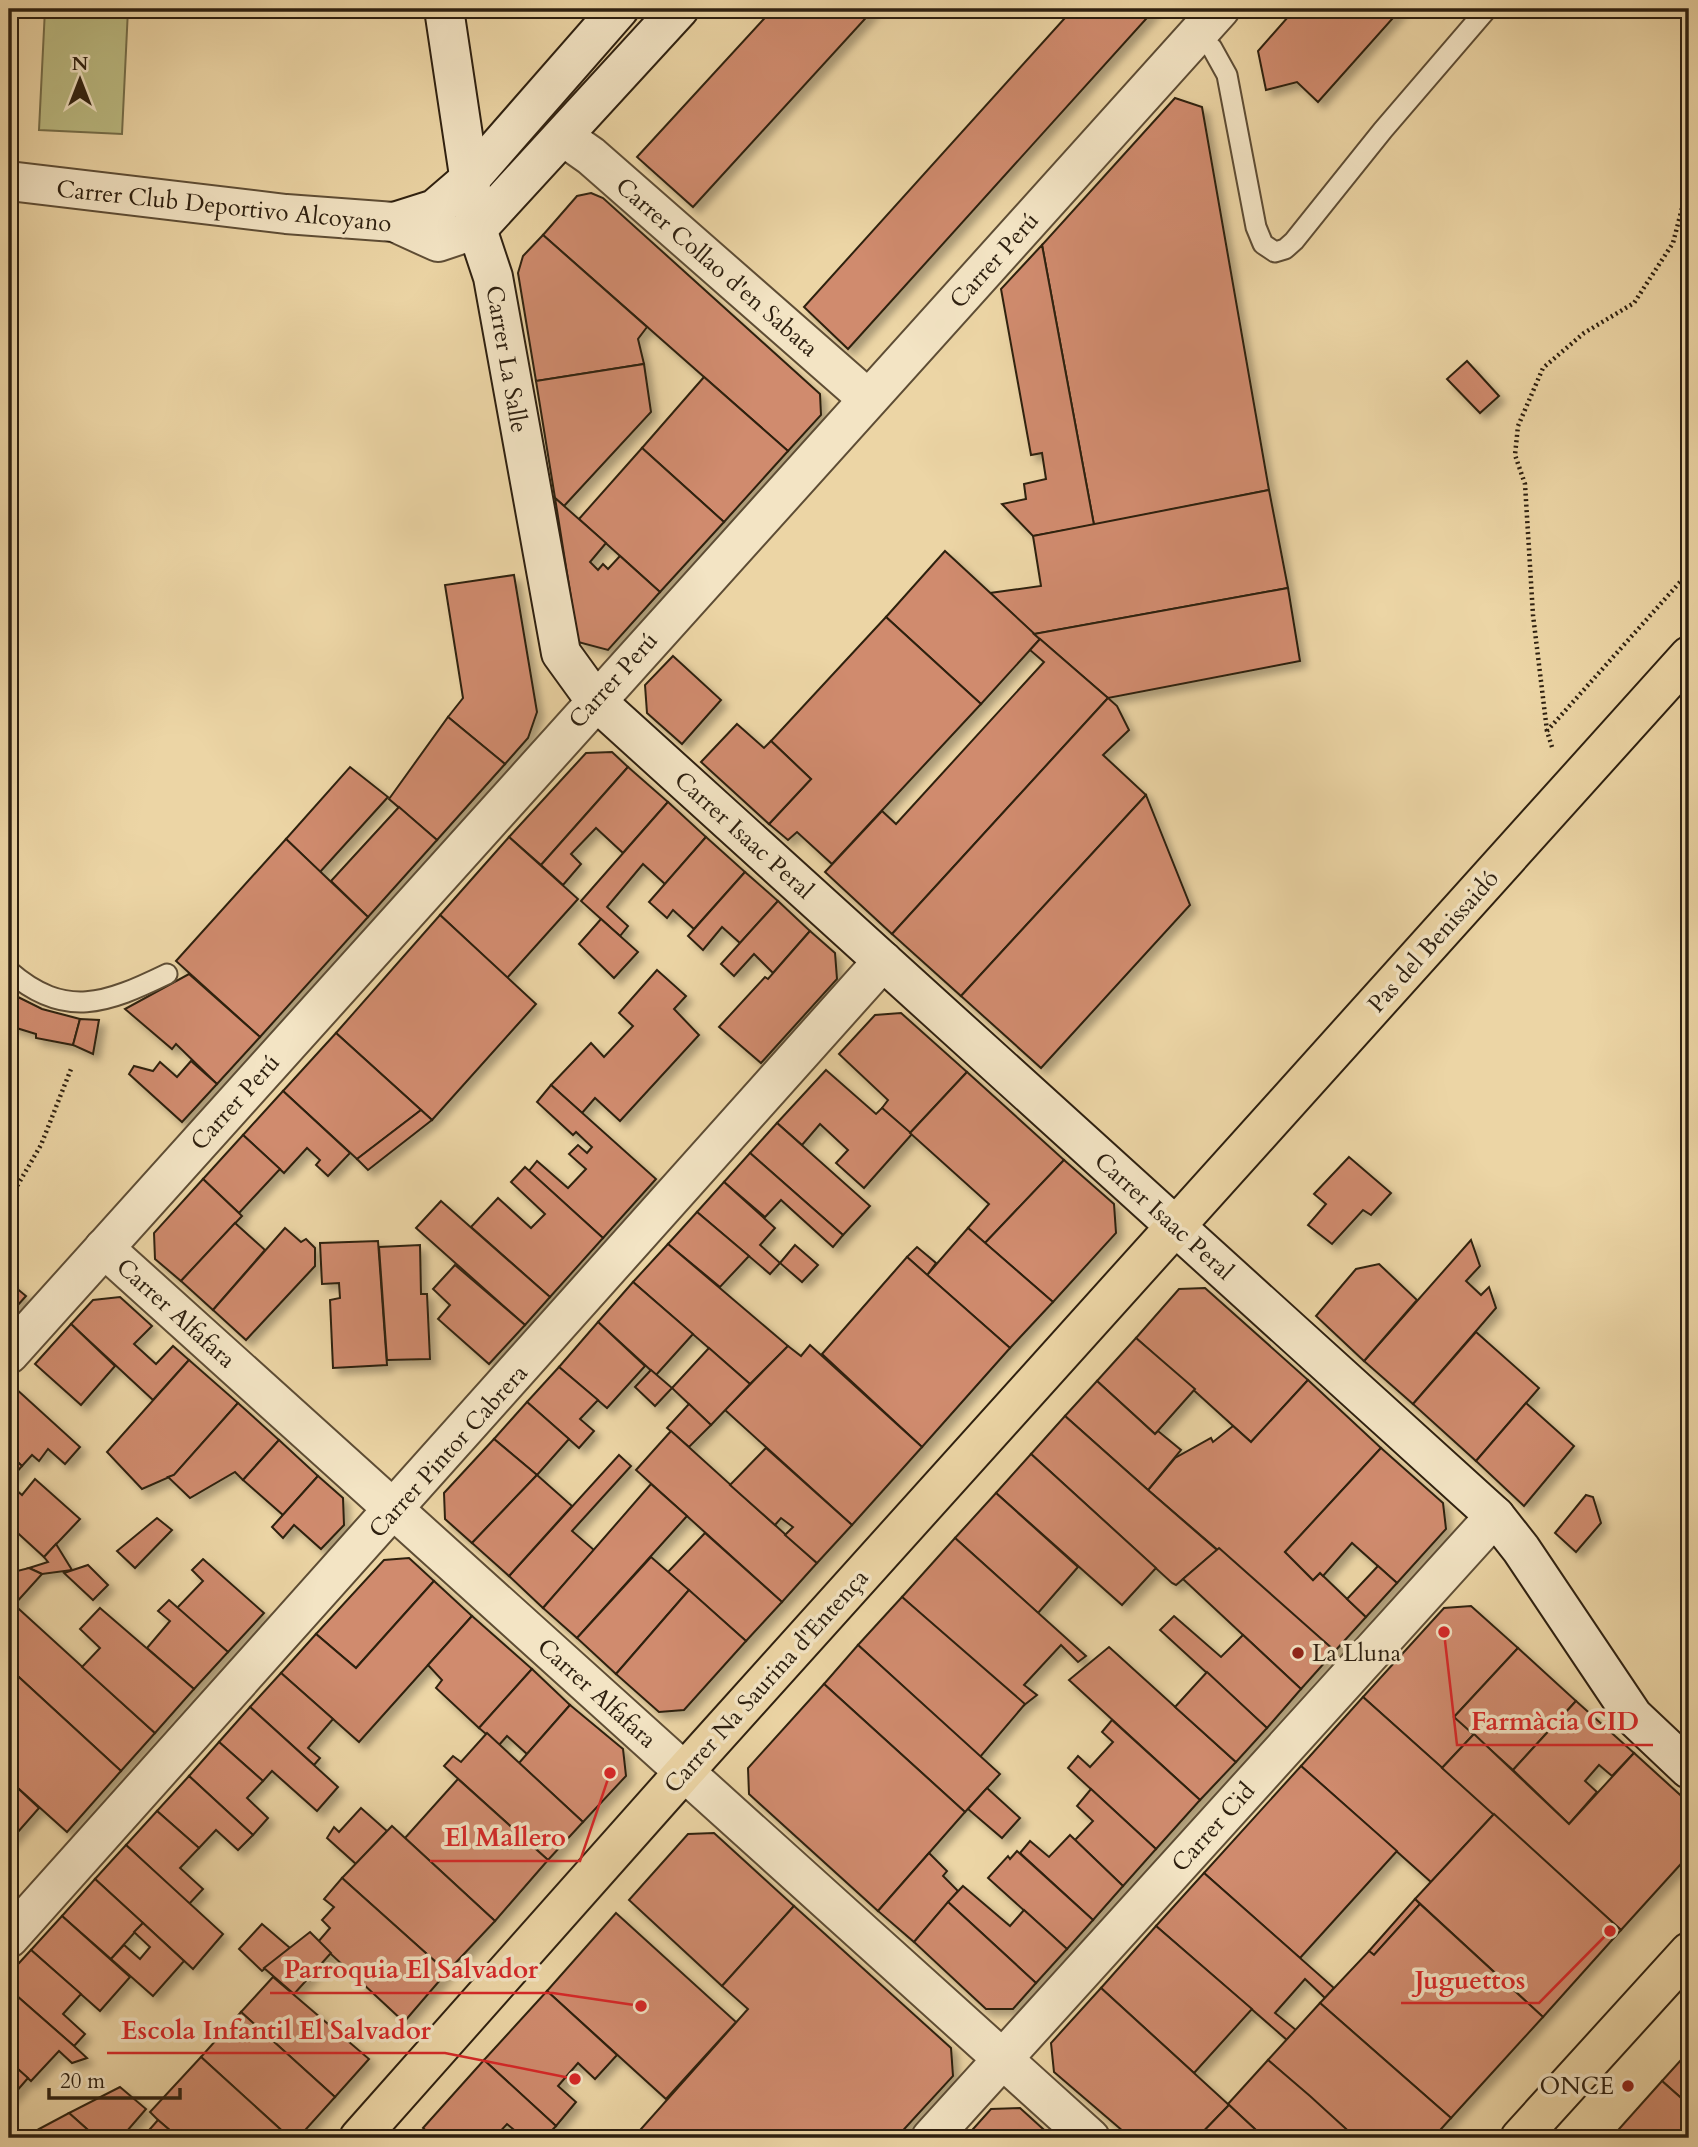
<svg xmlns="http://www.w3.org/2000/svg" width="1698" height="2147" font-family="Cardo,serif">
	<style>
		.green { fill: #bcbc83; stroke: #756e4a; stroke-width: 2 }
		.building { fill: #d08b6e; stroke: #2e2010; stroke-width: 2; filter: url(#shadow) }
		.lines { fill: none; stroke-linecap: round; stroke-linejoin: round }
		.lane-casing { stroke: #5e4d35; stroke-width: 23 }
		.street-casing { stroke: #5e4d35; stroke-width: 42 }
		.secondary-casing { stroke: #2e2010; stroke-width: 42 }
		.primary-casing { stroke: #2e2010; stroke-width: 42 }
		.path { stroke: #2e2010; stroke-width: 4.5; stroke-dasharray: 2 3.5; stroke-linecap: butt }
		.lane { stroke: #f3e4c4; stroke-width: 19 }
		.street { stroke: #f3e4c4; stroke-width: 38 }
		.secondary { stroke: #f3e4c4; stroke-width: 38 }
		.primary { stroke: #ecd5a5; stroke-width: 38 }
		.poi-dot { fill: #8f2418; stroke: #f3e4c4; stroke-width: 2.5 }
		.labels { text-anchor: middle; stroke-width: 7; stroke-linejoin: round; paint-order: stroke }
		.street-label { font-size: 24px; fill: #2e2010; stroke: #f3e4c4 }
		.poi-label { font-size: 24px; fill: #2e2010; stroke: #f3e4c4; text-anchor: start }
		.leader { fill: none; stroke: #d62828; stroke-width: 2.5 }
		.callout-dot { fill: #d62828; stroke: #f3e4c4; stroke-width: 2.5 }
		.callout-label { font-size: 26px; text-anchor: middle; font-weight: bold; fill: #d62828; stroke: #f3e4c4; stroke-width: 7; stroke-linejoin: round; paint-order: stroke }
	</style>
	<defs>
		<filter id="shadow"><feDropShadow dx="6" dy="6" stdDeviation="3.5" flood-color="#0004"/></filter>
	</defs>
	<rect width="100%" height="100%" fill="#ecd5a5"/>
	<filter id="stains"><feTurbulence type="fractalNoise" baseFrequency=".00286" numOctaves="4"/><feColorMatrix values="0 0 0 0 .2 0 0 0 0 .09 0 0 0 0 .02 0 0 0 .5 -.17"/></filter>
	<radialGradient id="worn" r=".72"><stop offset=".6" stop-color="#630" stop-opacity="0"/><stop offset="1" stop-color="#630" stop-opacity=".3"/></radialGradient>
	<path class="green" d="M45,9h83l-6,125 -83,-4z"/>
	<g class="building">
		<path d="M773,9h101l-181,198 -56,-50z"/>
		<path d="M1073,9h82l-307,340 -44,-42z"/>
		<path d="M1295,9h106l-83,93 -21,-20 -31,8 -8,-39z"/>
		<path d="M1175,98l27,9 67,383 -175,35 -52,-280z"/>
		<path d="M591,193l12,5 217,196 1,21 -33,36 -245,-216 34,-39z"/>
		<path d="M543,235l104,92 -9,12 6,25 -108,17 -18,-108 5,-17z"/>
		<path d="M1042,245l52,280 -61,11 -31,-32 24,-5 -2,-15 22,-5 -4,-26 -11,2 -30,-166z"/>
		<path d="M1467,361l32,35 -19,17 -33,-34z"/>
		<path d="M644,364l7,48 -87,94 -9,-8 -19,-117z"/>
		<path d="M704,377l84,74 -64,71 -82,-74z"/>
		<path d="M642,448l82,74 -64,70 -81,-73z"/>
		<path d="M1269,490l19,98 -254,46 -44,-41 51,-7 -8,-50z"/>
		<path d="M555,498l51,45 -16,19 8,8 5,-6 5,5 12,-13 40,36 -52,58 -30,-8z"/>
		<path d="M945,551l95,88 -59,65 -95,-87z"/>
		<path d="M514,575l23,137 -9,26 -23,26 -57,-47 15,-19 -18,-113z"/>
		<path d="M1288,588l12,73 -192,37 -74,-64z"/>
		<path d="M886,617l95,87 -149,160 -35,-32 -9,8 -19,-16 42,-45 -40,-38z"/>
		<path d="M1040,639l68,59 -216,236 -67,-62 57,-61 14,13 148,-162 -14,-12z"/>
		<path d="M673,656l48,44 -39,44 -35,-31 -2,-28z"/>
		<path d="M1108,698l9,8 12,24 -26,25 43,40 -185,201 -69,-62z"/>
		<path d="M448,717l57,47 -68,76 -48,-41z"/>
		<path d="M737,724l27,24 7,-7 40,38 -42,45 -68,-62z"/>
		<path d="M612,752l16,15 -87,98 -32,-28 77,-84z"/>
		<path d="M350,767l38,30 -68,75 -34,-33z"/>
		<path d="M628,767l40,35 -45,51 -27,-25 -25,26 10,10 -18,21 -22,-20z"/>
		<path d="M1146,795l44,110 -149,163 -80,-72z"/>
		<path d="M668,802l38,35 -41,47 -22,-20 -36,43 21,19 -8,10 -39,-35z"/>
		<path d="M399,807l38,33 -69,77 -37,-36z"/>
		<path d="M509,837l69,62 -71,79 -67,-63z"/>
		<path d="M706,837l39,35 -51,57 -21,-19 -6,8 -18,-16z"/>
		<path d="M286,839l82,78 -108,120 -84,-76z"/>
		<path d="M745,872l33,29 -38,42 -18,-16 -19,23 -15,-14z"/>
		<path d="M778,901l32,30 -37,42 -19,-19 -20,22 -13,-12z"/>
		<path d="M440,915l96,89 -104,116 -96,-87z"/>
		<path d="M601,919l37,33 -24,26 -35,-34z"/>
		<path d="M810,931l25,22 2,26 -76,84 -42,-36 46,-50 3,2z"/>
		<path d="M657,970l29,26 -12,13 25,26 -79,86 -25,-23 -13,15 -31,-28 40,-42 13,14 29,-31 -14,-13z"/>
		<path d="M189,974l71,63 -43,47 -41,-40 -4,5 -47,-40z"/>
		<path d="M18,997l24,12 38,10 -7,26 -37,-7v-4l-26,-8z"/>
		<path d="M901,1013l66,59 -57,61 -28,-25 6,-8 -49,-46 36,-39z"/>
		<path d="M80,1019l19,1 -6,34 -20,-9z"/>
		<path d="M336,1033l85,77 -64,49 -74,-68z"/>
		<path d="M191,1061l26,23 -35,38 -53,-48 5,-8 19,5 7,-9 17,15z"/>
		<path d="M826,1070l50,44 6,-6 30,26 -48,54 -28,-25 12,-13 -28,-26 -18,21 -25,-22z"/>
		<path d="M967,1072l97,88 -79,83 -17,-15 21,-24 -79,-71z"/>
		<path d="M551,1085l105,94 -53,59 -74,-67 8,-10 31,27 18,-19 -17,-15 9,-9 9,8 5,-6 -16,-15 -3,3 -36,-33z"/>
		<path d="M283,1091l67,62 -22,23 -12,-11 4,-5 -13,-12 -23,25 -41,-38z"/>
		<path d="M421,1110l11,10 -64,50 -11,-11z"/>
		<path d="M777,1123l93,83 -27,29 -93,-82z"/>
		<path d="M243,1135l37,34 -41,44 -36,-34z"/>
		<path d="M750,1153l93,82 -10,12 -52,-47 -16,17 -41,-35z"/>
		<path d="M1349,1157l42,36 -20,22 -8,-5 -31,34 -24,-19 18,-21 -12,-10z"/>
		<path d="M1064,1160l50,44 2,29 -63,69 -68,-59z"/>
		<path d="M525,1167l78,71 -53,59 -79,-70 27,-29 33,30 14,-14 -34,-32z"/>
		<path d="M203,1179l39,37 -61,65 -26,-22 -1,-26z"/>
		<path d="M724,1182l51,46 -15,17 20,18 -10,11 -73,-62z"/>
		<path d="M441,1201l109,96 -25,28 -109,-97z"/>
		<path d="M697,1212l52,44 -29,31 -52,-43z"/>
		<path d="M235,1223l30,27 -52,60 -32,-29z"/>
		<path d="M285,1228l16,14 5,-3 9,9v18l-69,74 -33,-30z"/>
		<path d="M968,1228l85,74 -43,46 -83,-73z"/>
		<path d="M1471,1240l9,26 -14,15 15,14 8,-8 7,21 -83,96 -49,-43z"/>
		<path d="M378,1241l9,124 -54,3 -3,-68 10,-2 -1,-15 -17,1 -2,-41z"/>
		<path d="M668,1244l120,102 -38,38 -117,-102z"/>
		<path d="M420,1245l1,49h6l3,65 -43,1 -8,-113z"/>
		<path d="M795,1245l23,20 -16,17 -22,-19z"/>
		<path d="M917,1247l19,16 -9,12 -20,-18z"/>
		<path d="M907,1257l103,91 -88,99 -100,-93z"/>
		<path d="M1379,1264l38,36 -53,61 -48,-45 40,-47z"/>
		<path d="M455,1265l70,60 -36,39 -51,-45 12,-14 -17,-16z"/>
		<path d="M9,1282l17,14 -17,19z"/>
		<path d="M633,1282l60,52 -37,41 -58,-53z"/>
		<path d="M1205,1288l103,92 -57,62 -115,-104 43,-49z"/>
		<path d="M120,1297l32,29 -18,18 22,20 17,-18 16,14 -36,40 -82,-76 22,-24z"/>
		<path d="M598,1322l47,44 -38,42 -48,-41z"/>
		<path d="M71,1324l44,42 -34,39 -46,-41z"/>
		<path d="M1476,1332l63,56 -63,73 -63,-57z"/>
		<path d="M1136,1338l59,51 -40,45 -58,-53z"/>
		<path d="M810,1345l112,102 -70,78 -127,-115 63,-64 13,10z"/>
		<path d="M709,1348l41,36 -39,41 -39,-37z"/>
		<path d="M189,1360l49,43 -64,72 -32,14 -35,-37z"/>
		<path d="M559,1367l39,33 -18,19 14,12 -15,17 -52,-46z"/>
		<path d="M651,1370l21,18 -17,18 -20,-19z"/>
		<path d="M1308,1380l73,68 -96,104 28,28 7,-7 46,44 -31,34 -187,-161 27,-32 36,-20 2,4 20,-16 18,16z"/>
		<path d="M1097,1381l58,53 3,-3 23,19 -33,40 -83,-74z"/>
		<path d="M14,1387l66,60 -15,17 -17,-15 -9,12 -7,-6 -10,11 -13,-12v-62z"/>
		<path d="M527,1402l42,37 -32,36 -43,-36z"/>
		<path d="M238,1403l41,37 -36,40 -8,-8 -45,26 -22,-21 6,-2z"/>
		<path d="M1526,1403l48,43 -50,60 -48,-45z"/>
		<path d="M689,1404l22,21 -22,22 -22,-19z"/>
		<path d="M1065,1416l83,74 69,60 -41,35 -4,-2 -141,-129z"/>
		<path d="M671,1431l146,132 -35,39 -146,-132z"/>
		<path d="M494,1439l43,36 -65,68 -27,-24 -1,-26z"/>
		<path d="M279,1440l39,36 -35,39 -40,-35z"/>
		<path d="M766,1448l86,77 -35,38 -32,-28 8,-8 -12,-9 -6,7 -45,-40z"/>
		<path d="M1381,1448l62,55 3,26 -49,54 -45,-40 -29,33 -3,-3 -7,7 -28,-28z"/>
		<path d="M9,1454l13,12 -13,15z"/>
		<path d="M1031,1454l125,114 -34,37 -126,-112z"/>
		<path d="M619,1455l12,11 -59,65 22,19 -51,58 -34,-32z"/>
		<path d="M537,1475l35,31 -63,70 -37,-33z"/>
		<path d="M318,1476l25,22 1,27 -23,24 -27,-24 -11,13 -11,-11z"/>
		<path d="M35,1479l45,40 -36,38 -35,-32v-41l13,11z"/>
		<path d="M651,1484l36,32 -110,122 -34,-30z"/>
		<path d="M996,1493l82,74 -40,46 -83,-75z"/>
		<path d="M1586,1495l7,2 8,26 -25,29 -21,-19z"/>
		<path d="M157,1518l15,12 -37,38 -18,-17z"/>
		<path d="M705,1533l77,69 -36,39 -78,-69z"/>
		<path d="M955,1538l131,118 -8,6 -17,-17 -37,40 13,10 -14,11 -121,-109z"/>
		<path d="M56,1544l16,26 -30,4 -13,-6 19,-6 -4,-5z"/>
		<path d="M1219,1548l116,103 -34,38 -118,-110z"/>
		<path d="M651,1557l38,33 -73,84 -39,-36z"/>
		<path d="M409,1558l25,23 -78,87 -40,-34 68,-74z"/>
		<path d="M203,1559l61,54 -36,39 -51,-44 26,-27 -11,-11z"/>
		<path d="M88,1565l20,20 -15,15 -29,-27z"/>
		<path d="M1378,1566l19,17 -31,34 -19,-18z"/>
		<path d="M29,1568l13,6 -28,31 -5,-5v-27z"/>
		<path d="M434,1581l38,35 -113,126 -78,-69 35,-39 40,34z"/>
		<path d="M689,1590l57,51 -62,69 -25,2 -43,-38z"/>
		<path d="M902,1597l123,107 -45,53 -122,-112z"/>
		<path d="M9,1600l146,133 -34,38 -112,-103z"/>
		<path d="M169,1600l59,52 -34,37 -47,-41 23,-27 -12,-10z"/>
		<path d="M1471,1606l47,42 -64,69 20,17 -32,34 -79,-71 81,-89z"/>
		<path d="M100,1608l94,81 -39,44 -73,-66 18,-19 -20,-19z"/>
		<path d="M472,1616l60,53 -53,59 -43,-40 6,-8 -14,-15z"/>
		<path d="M1174,1616l47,41 22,-22 58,54 -34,39 -107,-98z"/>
		<path d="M858,1645l142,129 -35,38 -141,-128z"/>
		<path d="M1109,1647l127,115 -36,38 -131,-120z"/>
		<path d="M1518,1648l58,53 -63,69 -59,-53z"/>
		<path d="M9,1668l112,103 -54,61 -58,-52z"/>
		<path d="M532,1669l38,36 -43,49 -20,-18 -8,9 -20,-17z"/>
		<path d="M1207,1672l60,56 -31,34 -61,-55z"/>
		<path d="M281,1673l52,46 -25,29 12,10 -6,7 -64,-58z"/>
		<path d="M824,1684l141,128 -87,99 -129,-117 -1,-26z"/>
		<path d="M1363,1697l131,117 -63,68 -130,-116z"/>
		<path d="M1576,1701l58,52 -22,23 -13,-11 -14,16 12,11 -28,32 -56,-54z"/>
		<path d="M570,1705l53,44 3,27 -43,46 -64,-59z"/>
		<path d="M250,1707l88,80 -21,24 -45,-40 -9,10 -44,-39z"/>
		<path d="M1112,1720l88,80 -44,49 -88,-81 10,-12 12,11 23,-25 -11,-10z"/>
		<path d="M487,1733l96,89 -35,38 -104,-94 9,-10 8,6z"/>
		<path d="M1474,1734l95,90 65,-71 55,50v52l-68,75 -179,-162z"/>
		<path d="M219,1742l44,39 -16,17 21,20 -15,17 -64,-59z"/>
		<path d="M1301,1766l96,85 -97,107 -96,-85z"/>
		<path d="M189,1776l64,59 -15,15 -22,-20 -17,18 -42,-37z"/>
		<path d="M458,1779l90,81 -53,61 -90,-83z"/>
		<path d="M9,1780l30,28 -29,33 -1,-1z"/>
		<path d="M987,1788l33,30 -18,20 -34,-29z"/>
		<path d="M1091,1789l65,60 -33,37 -48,-46 18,-19 -16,-15z"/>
		<path d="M361,1808l26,23 -31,33 -29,-26 7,-11 5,5z"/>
		<path d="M157,1811l42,37 -19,20 23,21 -14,15 -63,-59z"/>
		<path d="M1494,1814l127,116 -78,87 -128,-118z"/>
		<path d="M392,1826l103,95 -48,51 -105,-94z"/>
		<path d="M714,1833l80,73 -72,80 -93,-86 59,-66z"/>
		<path d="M1070,1835l53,51 -30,34 -73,-67 10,-12 19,16z"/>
		<path d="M126,1845l97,89 -30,35 -98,-90z"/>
		<path d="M1017,1851l76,69 -26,29 -79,-71 20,-22 2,3z"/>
		<path d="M929,1853l18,18 -4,5 15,15 -44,51 -36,-31z"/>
		<path d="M1204,1873l130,115 -9,10 -20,-19 -30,34 21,17 -9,10 -131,-114z"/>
		<path d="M342,1878l105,94 -43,50 -86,-80 12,-14 -8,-8 12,-13 -10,-8z"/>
		<path d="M95,1879l48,44 -32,36 -49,-43z"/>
		<path d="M963,1886l47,40 14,-16 43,39 -31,34 -88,-81z"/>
		<path d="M1415,1899l5,5 -46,51 -5,-4z"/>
		<path d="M948,1902l88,81 -23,26h-27l-72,-67z"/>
		<path d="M1420,1904l123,113 -92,101 -131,-115 49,-52 5,4z"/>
		<path d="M794,1906l157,142 2,28 -57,62h-263l115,-129 -26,-23z"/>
		<path d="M616,1913l120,109 -70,77 -119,-108z"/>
		<path d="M62,1916l68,61 -30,34 -69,-61z"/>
		<path d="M143,1923l41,38 -31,35 -42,-37 13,-14 16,14 10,-12 -16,-15z"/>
		<path d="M262,1924l28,24 -28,23 -23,-22z"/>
		<path d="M1156,1926l96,83 -58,64 -93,-85z"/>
		<path d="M310,1932l21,21 -37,41 -30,-26z"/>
		<path d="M31,1950l50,44 -18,20 22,20 -11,12 -65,-57v-15z"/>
		<path d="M273,1977l96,82 -34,38 -94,-85z"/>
		<path d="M1101,1988l128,117 -32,33h-66l-77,-66 -3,-29z"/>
		<path d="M9,1989l65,57 13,12 -15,5 -13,-12 -28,30 -22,-20z"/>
		<path d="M547,1991l70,64 -22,24 -17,-16 -20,23 18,16 -20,24 -72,-66z"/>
		<path d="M1320,2003l131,115 -18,20h-77l-88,-78z"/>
		<path d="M241,2012l94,85 -37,41h-8l-89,-81z"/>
		<path d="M1689,2051v54l-27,-24z"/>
		<path d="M201,2057l89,81h-111l-21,-18 -8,-8z"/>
		<path d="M484,2060l72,66 -11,12h-21l-17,-14 -13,14h-60l-11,-10z"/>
		<path d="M1268,2060l42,36 46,42h-89l-10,-7 -29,-27z"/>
		<path d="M9,2061l19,17 -19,22z"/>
		<path d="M1662,2081l27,24v33h-78z"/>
		<path d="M120,2087l26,22 -25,29h-24l-28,-25z"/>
		<path d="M1229,2105l28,26 10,7h-70z"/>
		<path d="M1020,2108l33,30h-88l26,-29z"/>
		<path d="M69,2113l28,25h-47l-11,-9z"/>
		<path d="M158,2120l21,18h-37z"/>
	</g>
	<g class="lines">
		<g class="lane-casing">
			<g id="lane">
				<path d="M1196,35l16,13 15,27 29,152 7,17 12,8 10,-3 9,-8 89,-111 104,-121"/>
				<path d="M9,971c56,49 98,32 158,3"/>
			</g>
		</g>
		<g class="street-casing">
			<g id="street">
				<path d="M564,137l27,19 277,243"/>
				<path d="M9,181l277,33 108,8 44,20 39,-13"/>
				<path d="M104,1248l986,890"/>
				<path d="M9,1354l1211,-1345"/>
				<path d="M9,1938l874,-977"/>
				<path d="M931,2138l564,-622"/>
			</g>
		</g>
		<g class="secondary-casing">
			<g id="secondary">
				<path d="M444,9l33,220 16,48 68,376 34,47 900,816 26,33 112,167 56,53"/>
				<path d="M394,222l41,-13 36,-31 148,-169"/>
				<path d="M477,229l202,-220"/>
			</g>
		</g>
		<g class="primary-casing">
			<g id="primary">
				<path d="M359,2138l325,-366 1005,-1116"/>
				<path d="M1520,2138l169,-186"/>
			</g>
		</g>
		<g class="path">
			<path d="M1547,731l-14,-116 -8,-131 -10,-29 3,-29 25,-58 41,-35 50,-30 39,-60 16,-62"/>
			<path d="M1552,747l-5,-16 142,-159"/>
			<path d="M9,1200l32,-55 30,-76"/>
		</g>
		<use href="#lane" class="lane"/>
		<use href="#street" class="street"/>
		<use href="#secondary" class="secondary"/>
		<use href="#primary" class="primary"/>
	</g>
	<g class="poi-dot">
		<circle cx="1298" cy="1653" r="7"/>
		<circle cx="1628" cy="2086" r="7"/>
	</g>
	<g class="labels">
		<g class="street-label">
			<text transform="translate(224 206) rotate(6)" y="8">Carrer Club Deportivo Alcoyano</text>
			<text transform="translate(994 260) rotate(-48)" y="8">Carrer Perú</text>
			<text transform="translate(717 267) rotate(41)" y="8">Carrer Collao d'en Sabata</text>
			<text transform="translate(507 359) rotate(80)" y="8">Carrer La Salle</text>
			<text transform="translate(613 680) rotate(-48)" y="8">Carrer Perú</text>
			<text transform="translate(744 835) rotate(42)" y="8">Carrer Isaac Peral</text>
			<text transform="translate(1433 941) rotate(-48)" y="8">Pas del Benissaidó</text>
			<text transform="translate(235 1102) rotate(-48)" y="8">Carrer Perú</text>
			<text transform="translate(1164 1216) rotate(42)" y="8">Carrer Isaac Peral</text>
			<text transform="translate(176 1313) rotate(42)" y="8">Carrer Alfafara</text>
			<text transform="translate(448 1451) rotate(-48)" y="8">Carrer Pintor Cabrera</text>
			<text transform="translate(766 1681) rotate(-48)" y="8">Carrer Na Saurina d'Entença</text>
			<text transform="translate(597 1693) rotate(42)" y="8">Carrer Alfafara</text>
			<text transform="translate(1213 1827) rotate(-48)" y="8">Carrer Cid</text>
		</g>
		<g class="poi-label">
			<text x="1312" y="1661">La Lluna</text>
			<text x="1614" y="2094" text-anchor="end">ONCE</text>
		</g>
	</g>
	<path class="leader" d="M1444 1632L1457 1745H1653M610 1773L580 1861H430M641 2006L553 1993H270M1610 1931L1539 2003H1401M575 2079L445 2053H107"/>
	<g class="callout-dot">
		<circle cx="1444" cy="1632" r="7"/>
		<circle cx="610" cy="1773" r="7"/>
		<circle cx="641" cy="2006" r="7"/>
		<circle cx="1610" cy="1931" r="7"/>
		<circle cx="575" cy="2079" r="7"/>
	</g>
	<g class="callout-label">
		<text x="1555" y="1730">Farmàcia CID</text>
		<text x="505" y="1846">El Mallero</text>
		<text x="411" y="1978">Parroquia El Salvador</text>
		<text x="1470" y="1989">Juguettos</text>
		<text x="276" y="2039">Escola Infantil El Salvador</text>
	</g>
	<rect width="1698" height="2147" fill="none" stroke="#ecd5a5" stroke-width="35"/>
	<rect x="10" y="10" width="1677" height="2126" fill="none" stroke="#2e2010" stroke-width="3.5"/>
	<rect x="18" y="18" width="1663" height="2112" fill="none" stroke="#2e2010" stroke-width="2"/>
	<g transform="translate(80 80)" stroke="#f3e4c4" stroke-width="5" paint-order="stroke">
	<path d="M0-5L12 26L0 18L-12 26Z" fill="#2e2010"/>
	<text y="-10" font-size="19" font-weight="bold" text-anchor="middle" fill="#2e2010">N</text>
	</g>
	<path d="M49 2088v10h131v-10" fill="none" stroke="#2e2010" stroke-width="3.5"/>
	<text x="60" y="2088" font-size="21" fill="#2e2010" stroke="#f3e4c4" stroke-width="5" paint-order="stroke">20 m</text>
	<rect width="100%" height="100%" filter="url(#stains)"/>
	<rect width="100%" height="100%" fill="url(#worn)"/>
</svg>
